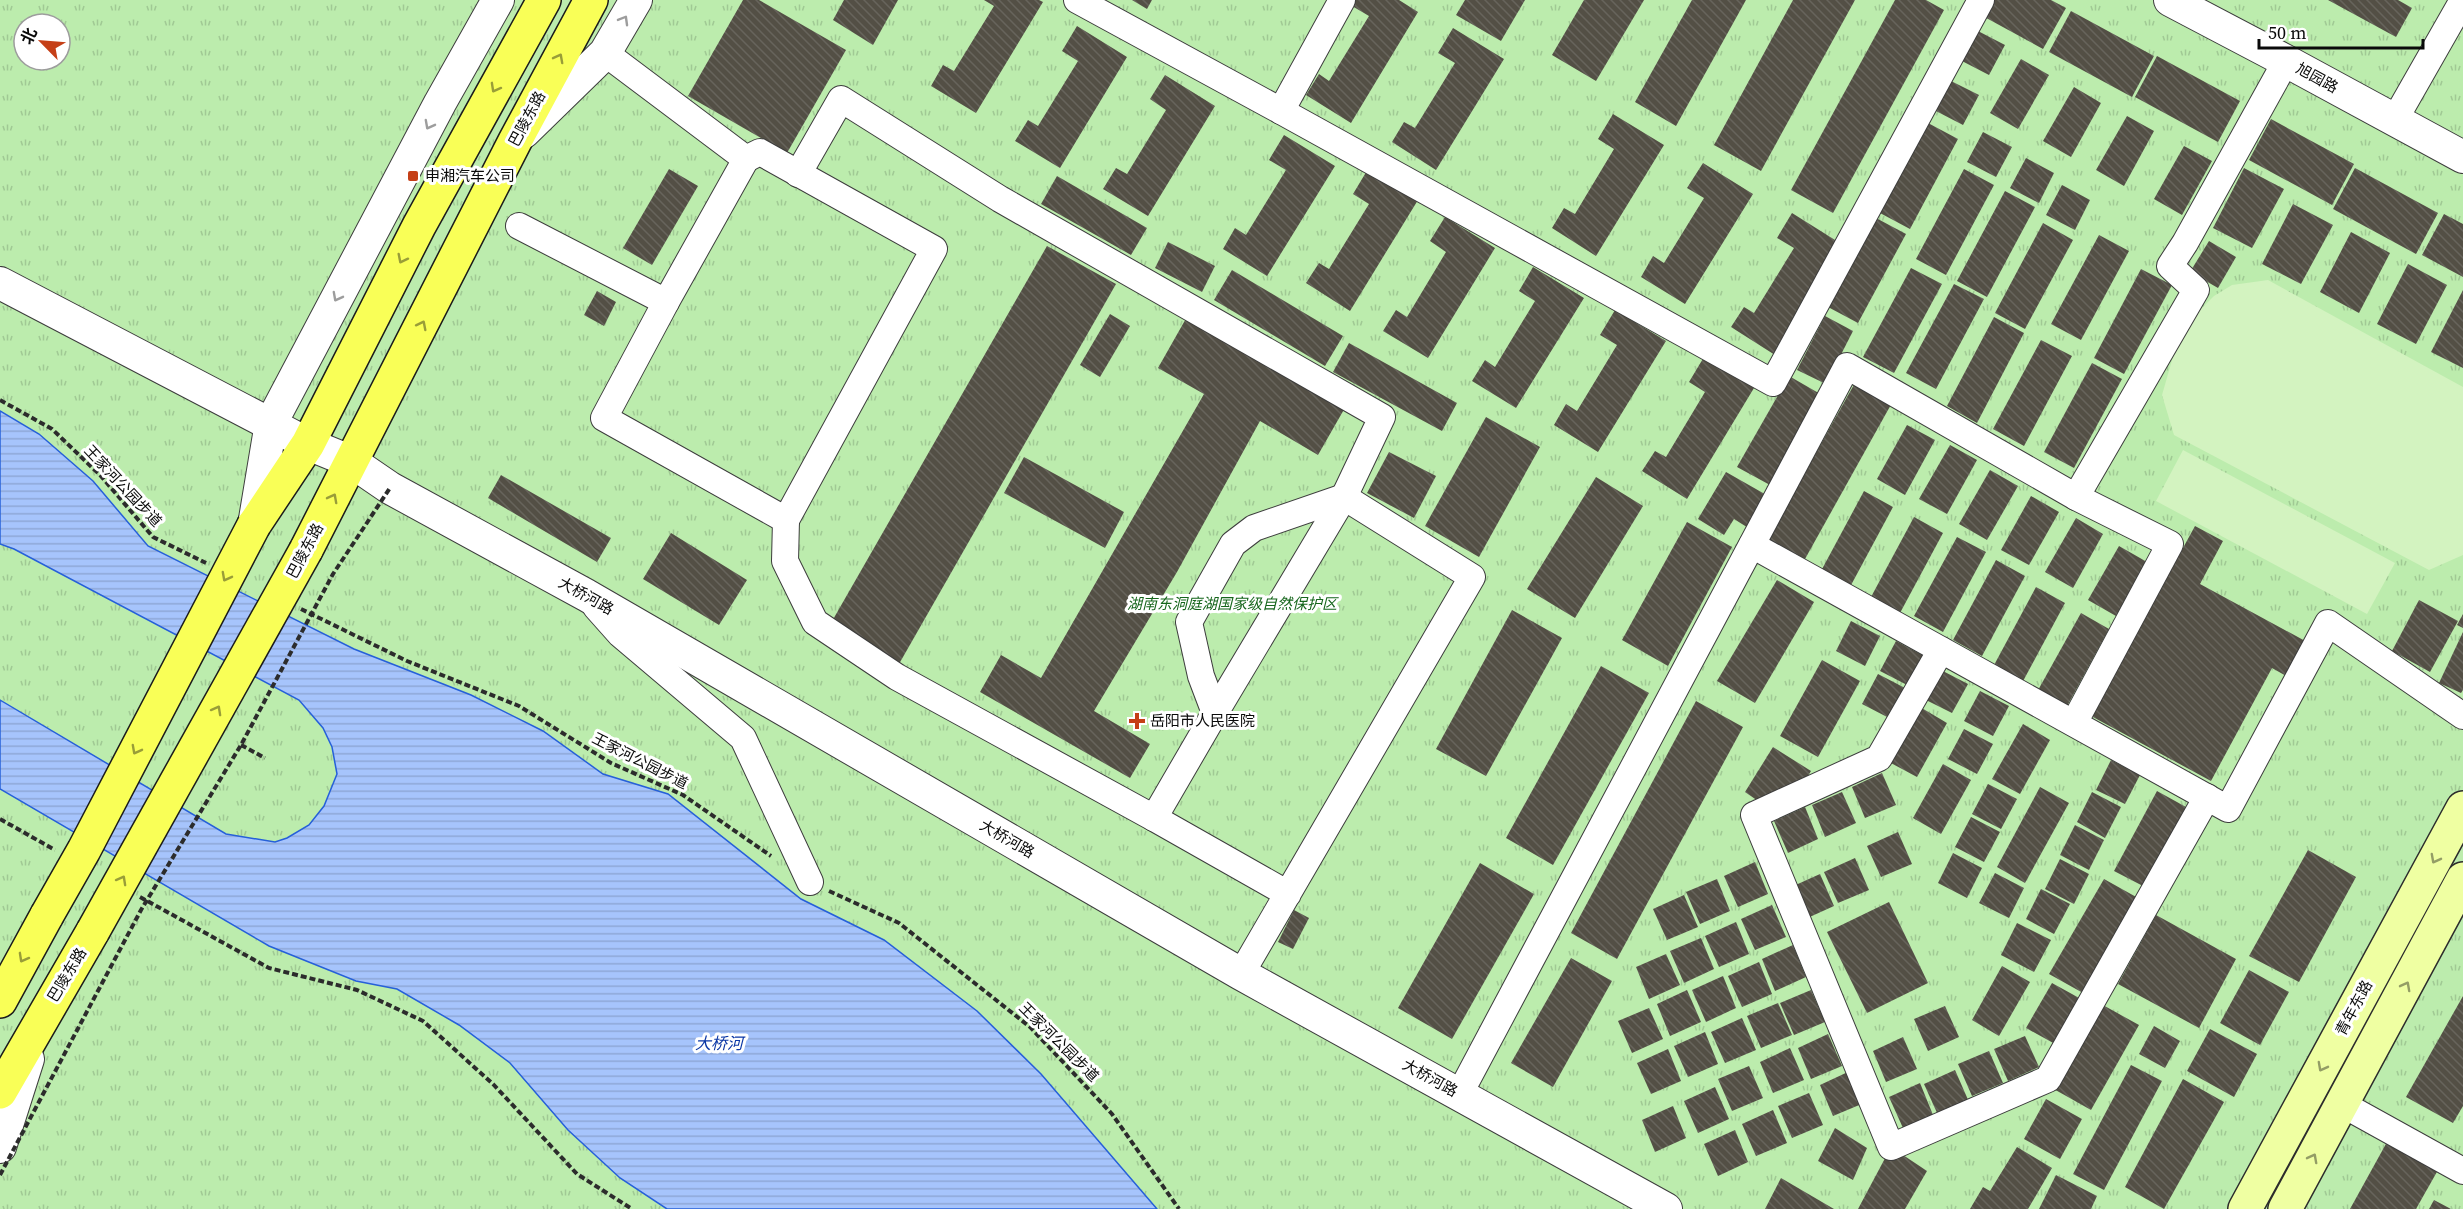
<svg xmlns="http://www.w3.org/2000/svg" width="2463" height="1209" font-family="'Source Serif 4','Noto Sans SC',serif">
	<style>
		.park { fill: url(#park-tufts); fill-rule: evenodd }
		.pitch { fill: #d3f3c0 }
		.water { fill: url(#water-rules); stroke: #2660d9; stroke-width: 1.5 }
		.building { fill: url(#building-back-hatch) }
		.lines { fill: none; stroke-linecap: round; stroke-linejoin: round }
		.minor-casing { stroke: #3d3d3d; stroke-width: 28 }
		.tertiary-casing { stroke: #3d3d3d; stroke-width: 34 }
		.secondary-casing { stroke: #2c2c2c; stroke-width: 36 }
		.primary-casing { stroke: #1b1b1b; stroke-width: 36 }
		.path { stroke: #2c2c2c; stroke-width: 4; stroke-dasharray: 6 3; stroke-linecap: butt }
		.minor { stroke: #fff; stroke-width: 26 }
		.tertiary { stroke: #fff; stroke-width: 32 }
		.secondary { stroke: #efffa2; stroke-width: 33 }
		.primary { stroke: #f9ff57; stroke-width: 33 }
		.primary-bridge-casing { stroke: #1b1b1b; stroke-width: 36; stroke-linecap: butt }
		.path-bridge { stroke: #2c2c2c; stroke-width: 4; stroke-dasharray: 6 3; stroke-linecap: butt }
		.primary-bridge { stroke: #f9ff57; stroke-width: 33 }
		.oneway { stroke: #9d9d9d }
		.oneway2 { stroke: #999d38 }
		.oneway3 { stroke: #939d65 }
		.poi-dot { fill: #c53f17; stroke: #fff; stroke-width: 2 }
		.labels { text-anchor: middle; stroke-width: 6; stroke-linejoin: round; paint-order: stroke }
		.street-label { font-size: 15px; fill: #0a0a0a; stroke: #fff }
		.poi-label { font-size: 15px; fill: #0a0a0a; stroke: #fff; text-anchor: start }
		.park-label { font-size: 15px; font-style: italic; fill: #16661c; stroke: #fff }
		.water-label { font-size: 16px; font-style: italic; fill: #0a36a5; stroke: #fff }
	</style>
	<defs>
		<pattern id="park-tufts" width="24" height="20" patternUnits="userSpaceOnUse" patternTransform="scale(1.5)"><rect width="24" height="20" fill="#bcecad"/><path d="M3 7l-1-3M5 7V3M7 7l1-3M15 17l-1-3M17 17v-4M19 17l1-3" fill="none" stroke="#a0c994"/></pattern>
		<pattern id="water-rules" width="6" height="5" patternUnits="userSpaceOnUse" patternTransform="scale(1.5)"><rect width="6" height="5" fill="#a6c4fc"/><path d="M0 2.5h6" fill="none" stroke="#8ea7d7"/></pattern>
		<pattern id="building-back-hatch" width="6" height="6" patternUnits="userSpaceOnUse" patternTransform="scale(1.5)"><rect width="6" height="6" fill="#534f45"/><path d="M-1 5l2 2M0 0l6 6M5-1l2 2" fill="none" stroke="#67645c"/></pattern>
	</defs>
	<rect width="100%" height="100%" fill="#fdffe7"/>
	<path class="park" d="M0,0h2463v1209h-2463zM24,24h36v36h-36z"/>
	<g class="pitch">
		<path d="M2268,280l195,107v168l-34,15 -255,-135 -12,-40 15,-52 21,-31 16,-16 18,-11z"/>
		<path d="M2183,450l212,113 -28,51 -211,-113z"/>
	</g>
	<path class="water" d="M0,411l39,23 54,47 55,65 206,103 117,46 72,36 60,43 65,20 133,105 83,41 93,71 64,63 116,135h-490l-47,-31 -52,-48 -58,-67 -51,-38 -62,-36 -41,-8 -87,-35 -269,-157v-89l226,134 49,8 12,-4 22,-13 15,-19 13,-32 -5,-27 -9,-19 -24,-28 -285,-151 -14,-5z"/>
	<g class="building">
		<path d="M743,0h16l87,50 -59,103 -99,-57z"/>
		<path d="M844,0h54l-25,45 -40,-25z"/>
		<path d="M984,0h55l4,2 -67,111 -45,-27 12,-21 11,6 40,-65z"/>
		<path d="M1132,0h20l-5,9z"/>
		<path d="M1356,0h43l19,12 -67,111 -45,-28 13,-21 10,7 40,-65 -17,-10z"/>
		<path d="M1465,0h60l-24,41 -45,-26z"/>
		<path d="M1584,0h60l-48,81 -44,-26z"/>
		<path d="M1692,0h54l-70,126 -41,-24z"/>
		<path d="M1793,0h62l-94,171 -47,-26z"/>
		<path d="M1895,0h31l18,10 -111,203 -42,-23z"/>
		<path d="M1987,0h64l15,8 -23,41 -64,-35z"/>
		<path d="M2328,0h70l14,8 -16,29z"/>
		<path d="M2071,11l83,45 -22,41 -83,-45z"/>
		<path d="M1077,26l50,31 -67,111 -45,-27 13,-21 10,6 40,-65 -16,-10z"/>
		<path d="M1453,28l51,31 -68,111 -44,-28 12,-20 11,6 40,-65 -17,-10z"/>
		<path d="M1976,30l29,15 -16,30 -29,-15z"/>
		<path d="M2157,56l83,45 -22,41 -83,-45z"/>
		<path d="M2021,59l28,16 -31,54 -28,-16z"/>
		<path d="M1165,75l50,31 -67,110 -45,-27 13,-21 11,6 39,-64 -16,-11z"/>
		<path d="M1949,80l30,15 -16,30 -29,-15z"/>
		<path d="M2074,87l27,16 -30,54 -28,-16z"/>
		<path d="M1613,114l51,31 -68,111 -44,-28 12,-20 11,6 39,-65 -16,-10z"/>
		<path d="M2127,116l27,15 -30,55 -28,-16z"/>
		<path d="M2271,119l83,45 -22,41 -83,-45z"/>
		<path d="M1928,123l30,16 -48,90 -30,-16z"/>
		<path d="M1983,132l29,15 -16,30 -29,-15z"/>
		<path d="M1284,135l51,31 -68,110 -44,-27 12,-21 11,7 40,-65 -17,-10z"/>
		<path d="M2184,146l28,15 -30,54 -28,-16z"/>
		<path d="M2026,158l28,15 -15,30 -29,-15z"/>
		<path d="M1703,163l50,31 -68,110 -44,-27 12,-21 11,7 40,-65 -17,-10z"/>
		<path d="M2244,168l40,21 -32,59 -39,-20z"/>
		<path d="M2355,168l83,45 -22,41 -83,-45z"/>
		<path d="M669,169l29,17 -46,79 -29,-17z"/>
		<path d="M1368,169l50,31 -68,111 -44,-28 13,-20 10,6 40,-65 -16,-10z"/>
		<path d="M1964,169l30,16 -48,90 -30,-16z"/>
		<path d="M1057,176l90,52 -16,27 -90,-51z"/>
		<path d="M2062,185l28,15 -15,30 -29,-15z"/>
		<path d="M2005,191l30,16 -48,90 -30,-16z"/>
		<path d="M2293,204l40,21 -32,59 -39,-20z"/>
		<path d="M1792,213l51,32 -68,110 -44,-28 13,-20 10,6 40,-65 -17,-10z"/>
		<path d="M2444,214l19,10v53l-41,-22z"/>
		<path d="M1445,217l50,31 -67,110 -45,-27 13,-21 11,7 39,-65 -16,-11z"/>
		<path d="M1876,218l30,16 -48,89 -30,-16z"/>
		<path d="M2043,223l30,17 -48,89 -30,-16z"/>
		<path d="M2351,232l39,21 -31,60 -39,-21z"/>
		<path d="M2099,235l30,16 -48,89 -30,-16z"/>
		<path d="M2209,241l27,16 -18,31 -28,-16z"/>
		<path d="M1168,242l47,24 -13,26 -47,-24z"/>
		<path d="M1047,246l69,38 -217,380 -68,-41z"/>
		<path d="M2408,264l39,21 -31,59 -39,-20z"/>
		<path d="M1533,267l51,31 -68,110 -44,-27 13,-21 10,7 40,-66 -16,-10z"/>
		<path d="M1911,268l31,16 -48,89 -31,-16z"/>
		<path d="M2141,269l31,16 -48,89 -30,-16z"/>
		<path d="M1232,270l111,66 -18,30 -111,-66z"/>
		<path d="M1954,284l30,15 -48,90 -30,-16z"/>
		<path d="M2463,290v78l-32,-16z"/>
		<path d="M597,291l19,11 -12,24 -20,-11z"/>
		<path d="M1615,310l51,31 -68,111 -44,-27 12,-21 11,7 40,-66 -17,-10z"/>
		<path d="M1110,314l20,12 -30,51 -20,-12z"/>
		<path d="M1188,315l158,91 -28,49 -58,-34 -83,151 -83,139 56,33 -20,34 -150,-86 21,-37 40,23 163,-284 -46,-26z"/>
		<path d="M1825,316l28,15 -27,53 -29,-14z"/>
		<path d="M1994,317l30,16 -47,90 -30,-17z"/>
		<path d="M2041,340l31,16 -48,90 -31,-17z"/>
		<path d="M1349,343l108,60 -15,28 -109,-59z"/>
		<path d="M1704,357l50,31 -67,111 -45,-28 13,-20 11,6 39,-65 -16,-10z"/>
		<path d="M2092,363l30,16 -48,89 -30,-16z"/>
		<path d="M1789,376l33,19 -52,90 -33,-18z"/>
		<path d="M1856,381l37,20 -88,158 -37,-20z"/>
		<path d="M1486,417l54,30 -61,110 -54,-31z"/>
		<path d="M1907,425l28,15 -30,55 -28,-16z"/>
		<path d="M1950,445l27,15 -30,54 -28,-15z"/>
		<path d="M1389,452l47,24 -22,42 -47,-25z"/>
		<path d="M1024,457l100,55 -19,36 -101,-55z"/>
		<path d="M1990,470l28,16 -31,54 -28,-16z"/>
		<path d="M1726,472l44,25 -20,32 -16,-10 -10,16 -26,-16z"/>
		<path d="M501,475l110,63 -14,24 -109,-64z"/>
		<path d="M1596,477l47,29 -68,112 -48,-29z"/>
		<path d="M1864,491l29,16 -43,80 -29,-16z"/>
		<path d="M2031,496l28,16 -30,53 -28,-15z"/>
		<path d="M1914,517l29,16 -43,80 -29,-16z"/>
		<path d="M2076,518l27,16 -30,54 -28,-16z"/>
		<path d="M1687,522l45,25 -64,119 -46,-26z"/>
		<path d="M2195,526l28,15 -23,43 107,58 -19,35 -16,-9 -61,113 -120,-65z"/>
		<path d="M671,533l76,47 -28,45 -76,-46z"/>
		<path d="M1957,537l29,15 -43,80 -29,-16z"/>
		<path d="M2119,546l28,16 -31,54 -28,-16z"/>
		<path d="M1996,560l29,16 -43,80 -29,-16z"/>
		<path d="M1777,580l37,22 -59,101 -38,-22z"/>
		<path d="M2036,587l29,16 -43,80 -29,-16z"/>
		<path d="M2419,600l39,21 -28,51 -38,-21z"/>
		<path d="M1512,610l50,28 -76,138 -50,-27z"/>
		<path d="M2081,613l28,16 -43,79 -29,-16z"/>
		<path d="M2463,614v14l-6,-3z"/>
		<path d="M1851,621l29,15 -15,30 -29,-15z"/>
		<path d="M2463,632v58l-2,3 -22,-10z"/>
		<path d="M1896,641l28,15 -15,30 -29,-15z"/>
		<path d="M1822,660l38,21 -42,76 -38,-21z"/>
		<path d="M1601,666l48,27 -96,172 -47,-27z"/>
		<path d="M1939,669l29,15 -16,29 -28,-14z"/>
		<path d="M1878,674l29,15 -16,30 -29,-15z"/>
		<path d="M1980,691l29,15 -16,30 -29,-15z"/>
		<path d="M1696,701l47,26 -126,232 -46,-26z"/>
		<path d="M1920,707l27,16 -30,54 -28,-15z"/>
		<path d="M2023,724l27,16 -30,54 -28,-15z"/>
		<path d="M1964,729l29,15 -16,30 -29,-15z"/>
		<path d="M1773,747l38,24 -9,15 -44,15 -13,-9z"/>
		<path d="M2111,760l29,15 -15,29 -29,-14z"/>
		<path d="M1943,764l28,16 -30,54 -28,-16z"/>
		<path d="M1882,773l14,32 -31,13 -13,-31z"/>
		<path d="M1988,784l29,15 -16,30 -29,-15z"/>
		<path d="M2040,787l29,16 -44,80 -28,-16z"/>
		<path d="M2157,791l29,16 -43,79 -29,-15z"/>
		<path d="M1842,792l14,31 -31,14 -13,-32z"/>
		<path d="M2092,792l29,15 -16,31 -28,-16z"/>
		<path d="M1805,807l13,32 -30,14 -14,-32z"/>
		<path d="M1971,817l29,15 -16,30 -29,-15z"/>
		<path d="M2075,825l29,15 -15,30 -29,-15z"/>
		<path d="M1898,832l14,32 -31,13 -14,-31z"/>
		<path d="M2308,850l48,27 -57,105 -50,-26z"/>
		<path d="M1953,853l29,15 -15,30 -29,-15z"/>
		<path d="M1855,858l14,32 -31,13 -14,-31z"/>
		<path d="M2060,859l29,15 -15,30 -29,-15z"/>
		<path d="M1755,862l13,32 -30,13 -14,-31z"/>
		<path d="M1480,863l54,31 -82,145 -54,-31z"/>
		<path d="M1995,873l29,15 -15,30 -30,-15z"/>
		<path d="M1820,874l14,32 -31,14 -14,-32z"/>
		<path d="M1717,879l13,32 -30,13 -14,-32z"/>
		<path d="M2104,879l34,19 -55,95 -34,-19z"/>
		<path d="M2041,889l29,15 -16,30 -28,-15z"/>
		<path d="M1684,895l14,32 -31,13 -14,-31z"/>
		<path d="M1889,902l39,81 -61,30 -40,-81z"/>
		<path d="M1772,905l14,32 -31,13 -14,-31z"/>
		<path d="M1294,910l15,8 -16,31 -15,-7z"/>
		<path d="M2156,915l80,44 -37,69 -81,-44z"/>
		<path d="M1736,922l13,32 -30,13 -14,-31z"/>
		<path d="M2017,923l34,17 -17,32 -33,-17z"/>
		<path d="M1701,938l13,31 -30,14 -14,-32z"/>
		<path d="M1793,945l13,32 -31,14 -13,-32z"/>
		<path d="M1666,954l14,31 -31,14 -13,-32z"/>
		<path d="M1571,958l41,23 -59,106 -42,-24z"/>
		<path d="M1759,962l13,32 -30,13 -14,-31z"/>
		<path d="M2002,966l28,16 -31,54 -27,-16z"/>
		<path d="M2249,970l40,22 -29,53 -40,-22z"/>
		<path d="M1723,976l13,32 -30,14 -14,-32z"/>
		<path d="M2052,983l29,16 -26,45 -29,-16z"/>
		<path d="M1687,990l14,32 -31,14 -13,-32z"/>
		<path d="M1811,990l14,32 -31,13 -14,-32z"/>
		<path d="M2463,996v110l-10,17 -47,-26z"/>
		<path d="M1778,1003l14,32 -31,13 -14,-32z"/>
		<path d="M2101,1004l38,21 -48,85 -39,-22z"/>
		<path d="M1945,1006l14,31 -31,14 -14,-32z"/>
		<path d="M1649,1008l14,31 -31,14 -14,-32z"/>
		<path d="M1742,1018l14,32 -31,13 -14,-31z"/>
		<path d="M2154,1026l26,15 -15,27 -26,-14z"/>
		<path d="M2210,1029l47,25 -23,43 -47,-26z"/>
		<path d="M1705,1032l13,32 -30,13 -14,-31z"/>
		<path d="M1828,1034l14,32 -31,13 -13,-31z"/>
		<path d="M2025,1036l14,31 -31,14 -14,-32z"/>
		<path d="M1903,1037l14,32 -31,13 -13,-31z"/>
		<path d="M1790,1048l14,32 -31,13 -13,-31z"/>
		<path d="M1668,1049l13,32 -30,13 -14,-31z"/>
		<path d="M1989,1051l14,32 -31,13 -14,-32z"/>
		<path d="M2131,1065l31,16 -58,109 -31,-16z"/>
		<path d="M1749,1066l14,32 -31,13 -14,-32z"/>
		<path d="M1955,1070l14,32 -31,13 -14,-31z"/>
		<path d="M1850,1071l14,32 -31,13 -13,-31z"/>
		<path d="M2183,1079l41,23 -60,107 -39,-22z"/>
		<path d="M1920,1083l13,32 -30,13 -14,-31z"/>
		<path d="M1715,1087l14,32 -31,14 -14,-32z"/>
		<path d="M1809,1093l14,32 -31,13 -14,-32z"/>
		<path d="M2046,1099l36,20 -22,40 -36,-20z"/>
		<path d="M1673,1106l13,32 -31,14 -13,-32z"/>
		<path d="M1773,1110l14,33 -31,13 -14,-32z"/>
		<path d="M1835,1128l32,20 -14,32 -35,-19z"/>
		<path d="M1735,1130l13,32 -30,14 -14,-32z"/>
		<path d="M2387,1142l51,28 -22,39h-66z"/>
		<path d="M1891,1147l36,24 -22,38h-47z"/>
		<path d="M2017,1147l35,21 -24,41h-58l13,-22 7,4z"/>
		<path d="M2056,1175l41,21 -6,13h-52z"/>
		<path d="M1781,1178l53,31h-69z"/>
		<path d="M2434,1200l17,9h-22z"/>
	</g>
	<g class="lines">
		<g class="minor-casing">
			<g id="minor">
				<path d="M1077,0l204,111 492,272 208,-383"/>
				<path d="M1281,111l61,-111"/>
				<path d="M2394,121l69,-121"/>
				<path d="M798,174l43,-75 159,100 382,218 -38,80 -129,216"/>
				<path d="M519,226l147,76 -62,116 182,102 148,-271 -174,-97 -14,7 -141,-106"/>
				<path d="M666,302l80,-143"/>
				<path d="M786,520l-1,41 30,61 82,55 257,141"/>
				<path d="M1752,545l476,264 100,-186 135,93"/>
				<path d="M596,607l24,27 123,104 67,144"/>
				<path d="M1941,650l-62,108 -125,57 137,332 157,-68 159,-282"/>
				<path d="M2074,723l96,-179 -94,-47"/>
				<path d="M1241,974l231,-397 -128,-80 -90,31 -21,16 -44,78 12,54 14,37 -61,105 134,76"/>
				<path d="M1459,1095l388,-729 229,131 120,-207 -26,-24 15,-23 101,-182"/>
				<path d="M2342,1104l121,67"/>
			</g>
		</g>
		<g class="tertiary-casing">
			<g id="tertiary">
				<path d="M2170,0l116,61 177,96"/>
				<path d="M524,132l81,-79 31,-53"/>
				<path d="M0,283l308,161 44,18 38,26 196,107 655,379 425,235"/>
				<path d="M254,525l17,-102 169,-320 58,-103"/>
				<path d="M0,1147l28,-88"/>
			</g>
		</g>
		<g class="secondary-casing">
			<g id="secondary">
				<path d="M2245,1209l218,-401"/>
				<path d="M2285,1209l178,-330"/>
			</g>
		</g>
		<g class="primary-casing">
			<g id="primary">
				<path d="M254,525l54,-81 111,-218 125,-226"/>
				<path d="M306,550l209,-409 76,-141"/>
				<path d="M0,1001l47,-86"/>
				<path d="M0,1092l93,-161"/>
			</g>
		</g>
		<g class="path">
			<path d="M0,400l52,29 48,46 53,62 53,26"/>
			<path d="M301,609l106,52 112,45 92,57 72,32 88,61"/>
			<path d="M241,745l24,13"/>
			<path d="M0,819l55,31"/>
			<path d="M829,891l70,32 131,104 82,87 67,95"/>
			<path d="M140,897l129,71 88,22 66,31 70,63 84,90 55,35"/>
		</g>
		<use href="#minor" class="minor"/>
		<use href="#tertiary" class="tertiary"/>
		<use href="#secondary" class="secondary"/>
		<use href="#primary" class="primary"/>
		<g class="primary-bridge-casing">
			<g id="primary-bridge">
				<path d="M47,915l37,-65 170,-325"/>
				<path d="M93,931l213,-381"/>
			</g>
		</g>
		<path class="path-bridge" d="M0,1175l141,-265 100,-165 92,-171 57,-86"/>
		<use href="#primary-bridge" class="primary-bridge"/>
	</g>
	<defs><path id="oneway-chevron" d="M-2-3.5L2.5 0L-2 3.5" fill="none" stroke-width="1.6" stroke-linecap="round" stroke-linejoin="round" transform="scale(1.5)"/></defs>
	<g class="oneway">
		<use href="#oneway-chevron" transform="translate(624 20) rotate(-60)"/>
		<use href="#oneway-chevron" transform="translate(429 125) rotate(118)"/>
		<use href="#oneway-chevron" transform="translate(337 297) rotate(118)"/>
	</g>
	<g class="oneway2">
		<use href="#oneway-chevron" transform="translate(559 58) rotate(-62)"/>
		<use href="#oneway-chevron" transform="translate(495 88) rotate(119)"/>
		<use href="#oneway-chevron" transform="translate(402 259) rotate(117)"/>
		<use href="#oneway-chevron" transform="translate(422 325) rotate(-63)"/>
		<use href="#oneway-chevron" transform="translate(333 498) rotate(-62)"/>
		<use href="#oneway-chevron" transform="translate(226 577) rotate(118)"/>
		<use href="#oneway-chevron" transform="translate(217 710) rotate(-61)"/>
		<use href="#oneway-chevron" transform="translate(136 750) rotate(118)"/>
		<use href="#oneway-chevron" transform="translate(122 880) rotate(-61)"/>
		<use href="#oneway-chevron" transform="translate(23 958) rotate(119)"/>
	</g>
	<g class="oneway3">
		<use href="#oneway-chevron" transform="translate(2435 859) rotate(118)"/>
		<use href="#oneway-chevron" transform="translate(2406 986) rotate(-62)"/>
		<use href="#oneway-chevron" transform="translate(2322 1067) rotate(118)"/>
		<use href="#oneway-chevron" transform="translate(2313 1158) rotate(-62)"/>
	</g>
	<g class="poi-dot">
		<rect x="407" y="170" width="12" height="12" rx="3"/>
		<path d="M1134 712h6v6h6v6h-6v6h-6v-6h-6v-6h6z"/>
	</g>
	<g class="labels">
		<g class="street-label">
			<text transform="translate(2317 78) rotate(29)" y="5">旭园路</text>
			<text transform="translate(527 119) rotate(-62)" y="5">巴陵东路</text>
			<text transform="translate(123 486) rotate(47)" y="5">王家河公园步道</text>
			<text transform="translate(305 551) rotate(-62)" y="5">巴陵东路</text>
			<text transform="translate(586 596) rotate(29)" y="5">大桥河路</text>
			<text transform="translate(640 761) rotate(27)" y="5">王家河公园步道</text>
			<text transform="translate(1007 839) rotate(30)" y="5">大桥河路</text>
			<text transform="translate(67 975) rotate(-59)" y="5">巴陵东路</text>
			<text transform="translate(2354 1008) rotate(-62)" y="5">青年东路</text>
			<text transform="translate(1059 1042) rotate(45)" y="5">王家河公园步道</text>
			<text transform="translate(1430 1078) rotate(29)" y="5">大桥河路</text>
		</g>
		<g class="poi-label">
			<text x="425" y="181">申湘汽车公司</text>
			<text x="1150" y="726">岳阳市人民医院</text>
		</g>
		<g class="park-label">
			<text x="1232" y="609">湖南东洞庭湖国家级自然保护区</text>
		</g>
		<g class="water-label">
			<text x="719" y="1049">大桥河</text>
		</g>
	</g>
	<g transform="translate(42 42) rotate(295)"><circle r="28" fill="#ffffff" stroke="#9d9d9d" stroke-width="1.5"/>
	<path d="M0-4.5L10 22L0 15L-10 22Z" fill="#c53f17"/>
	<text y="-9" font-size="16" font-weight="bold" text-anchor="middle" fill="#0a0a0a">北</text>
	</g>
	<path d="M2259 39v9h164v-9" fill="none" stroke="#0a0a0a" stroke-width="3"/>
	<text x="2268" y="39" font-size="18" fill="#0a0a0a" stroke="#ffffff" stroke-width="4.5" paint-order="stroke">50 m</text>
</svg>
